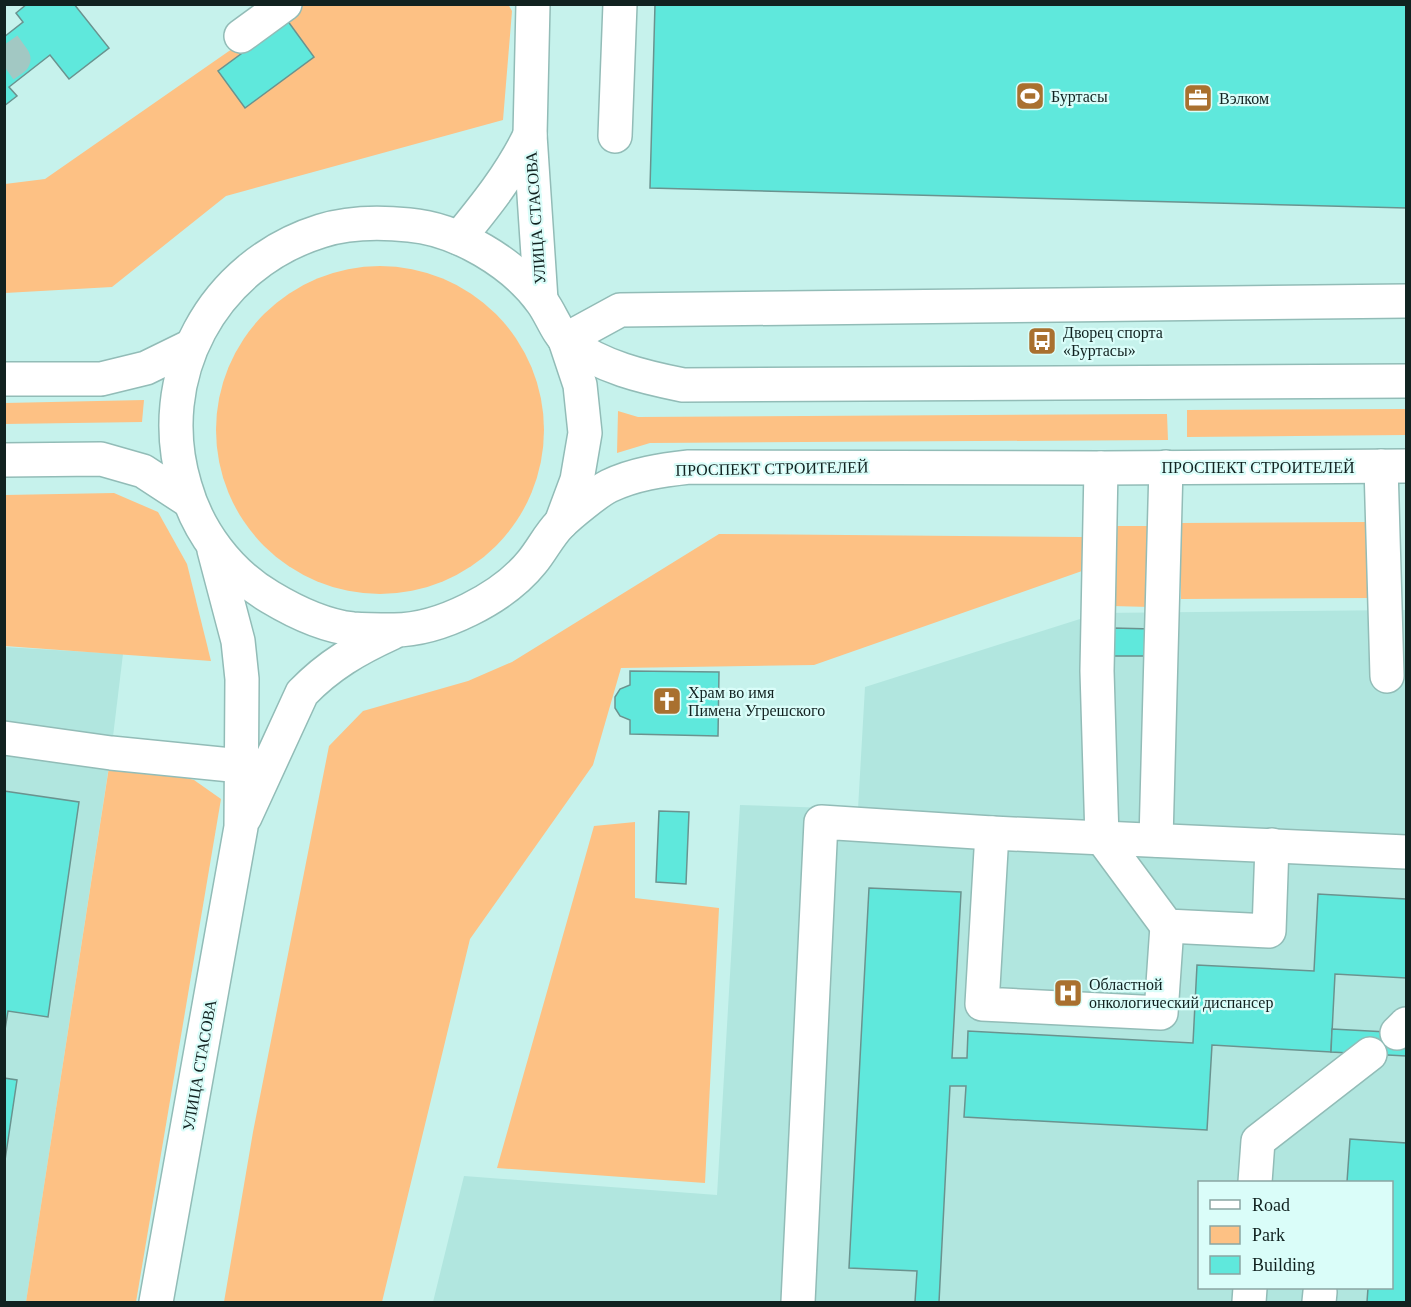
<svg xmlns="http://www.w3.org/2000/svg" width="1411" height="1307" font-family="Georgia,serif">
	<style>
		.built { fill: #b1e6df; fill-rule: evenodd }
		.green { fill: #fdc184 }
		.building { fill: #5fe8dc; stroke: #6a938f; stroke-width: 1.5 }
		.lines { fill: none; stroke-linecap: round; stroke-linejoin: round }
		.minor-tunnel { stroke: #a2c8c3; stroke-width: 33; stroke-dasharray: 33 16; stroke-linecap: butt }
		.minor-casing { stroke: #92bcb7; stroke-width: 36 }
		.major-casing { stroke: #92bcb7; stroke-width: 36 }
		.minor { stroke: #fff; stroke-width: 33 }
		.major { stroke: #fff; stroke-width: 33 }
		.labels { text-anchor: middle; stroke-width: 4.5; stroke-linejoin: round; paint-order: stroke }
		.poi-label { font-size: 16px; fill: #112220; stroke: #dafdf9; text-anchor: start }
		.street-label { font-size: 16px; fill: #112220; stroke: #dafdf9 }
	</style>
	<rect width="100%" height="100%" fill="#c6f2ec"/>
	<g class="built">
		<path d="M1406,610v692h-973l31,-126 253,19 23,-390 118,4 7,-122 234,-74zM1200,1182h192v106h-192z"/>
		<path d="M4,647l119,7 -12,99 -85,549h-22z"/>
	</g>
	<g class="green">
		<path d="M508,4l4,7 -9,109 -277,76 -114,91 -107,6v-109l40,-5 250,-174z"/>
		<circle cx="380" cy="430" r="164"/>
		<path d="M144,400l-2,22 -137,2v-21z"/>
		<path d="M1406,409v26l-219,2v-27z"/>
		<path d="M618,411l20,6 529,-3 1,26 -518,3 -33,10z"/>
		<path d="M114,493l44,19 29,52 24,97 -206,-15v-151z"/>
		<path d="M1372,522v76l-191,1 -1,-76z"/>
		<path d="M1113,526h37v81l-38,-1z"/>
		<path d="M719,534l363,3v34l-268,94 -193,3 -28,97 -123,174 -88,363h-158l29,-170 76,-386 34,-35 105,-30 44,-19z"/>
		<path d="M109,767h34l51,13 27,19 -85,503h-110z"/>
		<path d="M635,822v76l84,10 -14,275 -208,-15 97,-342z"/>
	</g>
	<g class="building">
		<path d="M27,4h47l35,44 -40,31 -19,-24 -41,32 8,9 -13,10v-69l19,-15 -7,-9z"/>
		<path d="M655,4h751v204l-756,-20z"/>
		<path d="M287,20l27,37 -69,51 -27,-37z"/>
		<path d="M1113,628l39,1v27h-39z"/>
		<path d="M630,671l89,1 -1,64 -88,-2v-14l-10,-4 -5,-8v-11l5,-8 10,-4z"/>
		<path d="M4,791l75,11 -31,215 -40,-6 -4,25z"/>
		<path d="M659,811l30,1 -3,72 -30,-2z"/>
		<path d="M869,888l92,4 -9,166h15l1,-27 225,12 4,-78 117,6 4,-77 88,5v79l-71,-4 -4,78 -119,-7 -5,85 -243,-13 2,-31h-16l-11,216h-24l2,-31 -68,-3z"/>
		<path d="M1332,1029l74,4v23l-75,-4z"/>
		<path d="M4,1078l13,2 -13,87z"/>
		<path d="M1350,1139l56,4v159h-39l1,-14h24v-106h-45z"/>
	</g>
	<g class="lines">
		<path class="minor-tunnel" d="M4,45l10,14 -10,7"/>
		<g class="minor-casing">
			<g id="minor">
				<path d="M533,4l-3,131 11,165"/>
				<path d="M241,36l44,-32"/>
				<path d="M615,136l5,-132"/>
				<path d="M459,238c27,-33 52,-64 71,-103"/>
				<path d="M565,340l55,-30 786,-9"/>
				<path d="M1381,466l6,210"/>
				<path d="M1101,468l-4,203 5,167 65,88 102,5 3,-86"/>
				<path d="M4,738l107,15 130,13"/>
				<path d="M992,833l-10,171 179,9 6,-87"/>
				<path d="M1156,840l10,-373"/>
				<path d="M1397,1033l9,-9"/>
				<path d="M1255,1182l3,-41 112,-87"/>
				<path d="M798,1302l23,-480 171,11 414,19"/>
				<path d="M1249,1302l1,-14"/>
				<path d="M1319,1302l1,-10"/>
			</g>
		</g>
		<g class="major-casing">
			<g id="major">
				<path d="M4,379h97l45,-11 45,-22"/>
				<path d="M1406,381l-723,4c-40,-8 -82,-18 -115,-43 -11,-9 -17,-28 -26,-40 -28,-39 -85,-73 -133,-77 -29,-3 -60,-3 -88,6 -109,34 -169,146 -136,255 13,46 44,87 85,111 25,15 54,29 83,32 13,1 27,1 41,1 46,0 109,-32 138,-68 10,-12 17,-27 28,-38 10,-10 37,-32 49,-38 25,-12 53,-16 80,-19l412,1 305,-2"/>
				<path d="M4,460l97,-1 42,12 46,30"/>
				<path d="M561,523l16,-43 8,-47 -5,-48 -15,-45"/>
				<path d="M245,817l57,-124c27,-28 55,-44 90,-60"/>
				<path d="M156,1302l85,-475 1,-148 -4,-38 -24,-91"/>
			</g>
		</g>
		<use href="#minor" class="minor"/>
		<use href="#major" class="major"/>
	</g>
	<defs>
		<g id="stadium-square" transform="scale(1.5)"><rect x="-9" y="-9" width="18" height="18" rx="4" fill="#a9702f" stroke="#dafdf9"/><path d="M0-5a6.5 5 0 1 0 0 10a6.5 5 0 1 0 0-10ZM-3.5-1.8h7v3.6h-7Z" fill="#fff"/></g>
		<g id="office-square" transform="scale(1.5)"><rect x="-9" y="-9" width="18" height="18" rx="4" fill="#a9702f" stroke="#dafdf9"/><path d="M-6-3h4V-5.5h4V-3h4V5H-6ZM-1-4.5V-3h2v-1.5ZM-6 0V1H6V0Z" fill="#fff"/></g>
		<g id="bus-square" transform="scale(1.5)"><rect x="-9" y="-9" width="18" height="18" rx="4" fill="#a9702f" stroke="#dafdf9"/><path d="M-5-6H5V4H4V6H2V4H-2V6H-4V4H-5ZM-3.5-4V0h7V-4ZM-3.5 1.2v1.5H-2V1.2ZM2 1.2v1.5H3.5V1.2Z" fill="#fff"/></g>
		<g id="church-square" transform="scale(1.5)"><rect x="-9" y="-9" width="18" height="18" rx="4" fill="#a9702f" stroke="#dafdf9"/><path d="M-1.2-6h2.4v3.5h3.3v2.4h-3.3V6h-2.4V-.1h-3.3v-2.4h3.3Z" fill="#fff"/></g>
		<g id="hospital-square" transform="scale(1.5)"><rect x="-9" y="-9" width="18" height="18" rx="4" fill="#a9702f" stroke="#dafdf9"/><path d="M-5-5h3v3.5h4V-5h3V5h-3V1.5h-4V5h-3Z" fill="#fff"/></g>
	</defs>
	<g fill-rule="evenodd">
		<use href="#stadium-square" x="1030" y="96"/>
		<use href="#office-square" x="1198" y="98"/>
		<use href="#bus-square" x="1042" y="341"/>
		<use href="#church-square" x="667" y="701"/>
		<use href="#hospital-square" x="1068" y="993"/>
	</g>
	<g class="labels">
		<g class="poi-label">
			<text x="1051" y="102">Буртасы</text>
			<text x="1219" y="104">Вэлком</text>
			<text x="1063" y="338">Дворец спорта<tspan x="1063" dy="18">«Буртасы»</tspan></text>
			<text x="688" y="698">Храм во имя<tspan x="688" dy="18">Пимена Угрешского</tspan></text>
			<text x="1089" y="990">Областной<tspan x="1089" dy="18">онкологический диспансер</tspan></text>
		</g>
		<g class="street-label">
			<text transform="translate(535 218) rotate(-94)" y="6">УЛИЦА СТАСОВА</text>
			<text x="1258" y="473">ПРОСПЕКТ СТРОИТЕЛЕЙ</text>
			<text transform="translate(772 468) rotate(-1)" y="6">ПРОСПЕКТ СТРОИТЕЛЕЙ</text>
			<text transform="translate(199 1065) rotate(-80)" y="6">УЛИЦА СТАСОВА</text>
		</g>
	</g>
	<rect width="1411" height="1307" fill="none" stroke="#112220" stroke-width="12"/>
	<rect x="1198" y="1181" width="195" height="108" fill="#dafdf9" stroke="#8aa5a2" stroke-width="1.5"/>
	<rect x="1210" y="1200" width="30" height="9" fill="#ffffff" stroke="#8aa5a2" stroke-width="1.5"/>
	<text x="1252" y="1211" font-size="18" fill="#112220">Road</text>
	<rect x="1210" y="1226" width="30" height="18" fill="#fdc184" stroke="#8aa5a2" stroke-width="1.5"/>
	<text x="1252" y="1241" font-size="18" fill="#112220">Park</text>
	<rect x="1210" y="1256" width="30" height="18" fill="#5fe8dc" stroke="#8aa5a2" stroke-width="1.5"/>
	<text x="1252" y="1271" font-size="18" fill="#112220">Building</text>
</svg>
